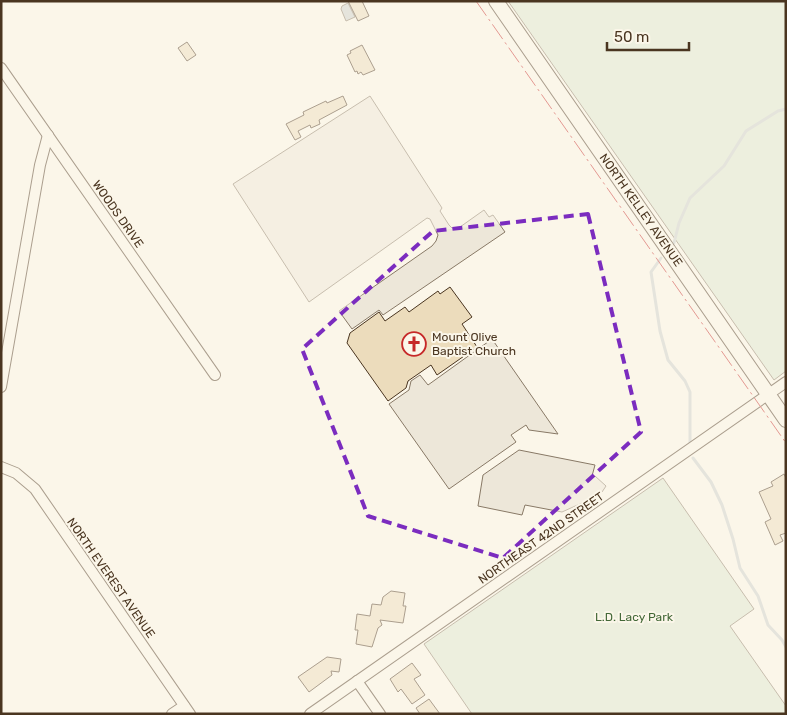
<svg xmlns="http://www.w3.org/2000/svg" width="787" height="715" font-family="Rubik,sans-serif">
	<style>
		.green { fill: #dce7d0; stroke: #887966 }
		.parking { fill: #ede7d9; stroke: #887966 }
		.water { fill: #c9cecd; stroke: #887966 }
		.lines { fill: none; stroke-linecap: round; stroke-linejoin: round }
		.stream { stroke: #c9cecd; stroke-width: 3 }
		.building { fill: #ecdcbc; stroke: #4a3520 }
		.street-casing { stroke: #4a3520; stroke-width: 12 }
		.secondary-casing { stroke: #4a3520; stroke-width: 16 }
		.street { stroke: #fbf6e9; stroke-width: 10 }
		.secondary { stroke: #fbf6e9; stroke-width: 14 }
		.power { stroke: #c62828; stroke-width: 1; stroke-dasharray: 18 4 2.5 4; stroke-linecap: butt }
		.marked { fill: none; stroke: #7b2cbf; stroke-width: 4; stroke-dasharray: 10 6; stroke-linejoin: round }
		.labels { text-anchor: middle; stroke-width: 4; stroke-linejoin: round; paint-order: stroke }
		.street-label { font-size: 12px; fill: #4a3520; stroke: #fbf6e9 }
		.poi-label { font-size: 12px; fill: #4a3520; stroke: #fbf6e9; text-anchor: start }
		.park-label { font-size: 12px; fill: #436837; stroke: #fbf6e9 }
	</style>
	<rect width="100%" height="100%" fill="#fbf6e9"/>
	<g class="green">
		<path d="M508,1h278v370l-12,9z"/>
		<path d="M663,478l91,131 -24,17 56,80v8h-314l-48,-70z"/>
	</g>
	<g class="parking">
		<path d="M370,96l72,112 -2,3 9,14 3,3 8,-1 24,-17 5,7 4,-2 12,17 -122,83 -4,-5 -27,19 -13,-18 93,-65 4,-5 2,-6 -8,-16 -3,-1 -118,84 -76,-118z"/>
		<path d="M492,339l66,95 -29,-4 -3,-5 -15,10 5,7 -67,47 -60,-85 20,-14 2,-9 9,-6 8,10z"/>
		<path d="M519,450l76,15 -3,11h3l11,10 -4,6 -9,6 -31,14 -37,-7 -3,10 -44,-9 5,-31z"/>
	</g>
	<path class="water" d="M348,3l7,14 -9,4 -5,-12 1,-3z"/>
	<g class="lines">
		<g class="stream">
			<path d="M674,243l5,-20 11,-25 34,-32 22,-35 32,-20 8,-2"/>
			<path d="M661,258l-10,14 9,59 8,29 17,21 5,11v51"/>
			<path d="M693,458l18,24 11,23 11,34 7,29 18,28 10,29 14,15 4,7"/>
		</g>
	</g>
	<g class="building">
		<path d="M348,1h14l7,15 -11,5z"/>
		<path d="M187,42l9,13 -9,6 -9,-13z"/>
		<path d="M362,45l13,25 -12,5 -2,-3 -3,2 -1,-3 -2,1 -8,-17 4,-2 -1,-2z"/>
		<path d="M343,96l4,9 -28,15 1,4 -9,4 -1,-3 -12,6 3,6 -6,3 -9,-16 18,-9 -1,-3 23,-11 1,2z"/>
		<path d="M450,287l22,30 -10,7 15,23 -40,28 -6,-10 -23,16 -2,7 -18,13 -41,-58 3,-10 29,-21 6,9 20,-14 4,5 29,-21 2,3z"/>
		<path d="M784,474l2,4v55l-6,2 3,6 -8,4 -10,-23 6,-3 -12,-27 14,-6 -2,-4z"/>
		<path d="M391,591l14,2 -2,13h3l-3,17 -23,-3 2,5 -4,3 -6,19 -16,-3 2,-14h-3l2,-16 13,2 2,-12 9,1 2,-8z"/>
		<path d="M327,657l14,2 -2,13 -8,-1 1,4 -23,17 -11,-15z"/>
		<path d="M412,663l9,12 -7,4 11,16 -13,9 -11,-15 -3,3 -8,-13z"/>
		<path d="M429,699l11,15h-20l-4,-6z"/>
	</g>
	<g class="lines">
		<g class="street-casing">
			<g id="street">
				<path d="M1,68l214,307"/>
				<path d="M1,387l39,-222 8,-30"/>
				<path d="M1,467l15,6 19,16 155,225"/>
				<path d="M357,681l23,33"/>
				<path d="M172,714l12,-8"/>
				<path d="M310,714l476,-332"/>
			</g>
		</g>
		<g class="secondary-casing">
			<path id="secondary" d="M496,1l290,419"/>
		</g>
		<use href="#street" class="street"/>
		<use href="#secondary" class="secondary"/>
		<path class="power" d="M476,1l310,442"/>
	</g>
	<path d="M0 0H787V715H0ZM588,214l53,218 -138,126 -135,-42 -66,-167 131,-118z" fill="#fbf6e9" fill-opacity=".55" fill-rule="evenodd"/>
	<path class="marked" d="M588,214l53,218 -138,126 -135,-42 -66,-167 131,-118z"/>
	<defs>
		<g id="church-ring" transform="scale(1.25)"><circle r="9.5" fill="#fbf6e9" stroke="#c62828" stroke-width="1.5"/><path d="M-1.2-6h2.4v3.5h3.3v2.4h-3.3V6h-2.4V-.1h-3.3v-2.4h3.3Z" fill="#c62828"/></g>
	</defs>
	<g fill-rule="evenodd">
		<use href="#church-ring" x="414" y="344"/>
	</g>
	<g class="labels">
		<g class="street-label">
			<text transform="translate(641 210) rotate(55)" y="4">NORTH KELLEY AVENUE</text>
			<text transform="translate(118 214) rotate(55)" y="4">WOODS DRIVE</text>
			<text transform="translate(541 538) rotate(-35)" y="4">NORTHEAST 42ND STREET</text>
			<text transform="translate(111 578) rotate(55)" y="4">NORTH EVEREST AVENUE</text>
		</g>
		<g class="poi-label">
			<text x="432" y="341">Mount Olive<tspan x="432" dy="14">Baptist Church</tspan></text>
		</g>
		<g class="park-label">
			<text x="634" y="621">L.D. Lacy Park</text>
		</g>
	</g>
	<rect width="787" height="715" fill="none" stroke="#4a3520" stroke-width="5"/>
	<path d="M607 42v8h82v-8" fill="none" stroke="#4a3520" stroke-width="2.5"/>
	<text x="614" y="42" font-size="15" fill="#4a3520" stroke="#fbf6e9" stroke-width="4" paint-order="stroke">50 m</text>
</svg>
